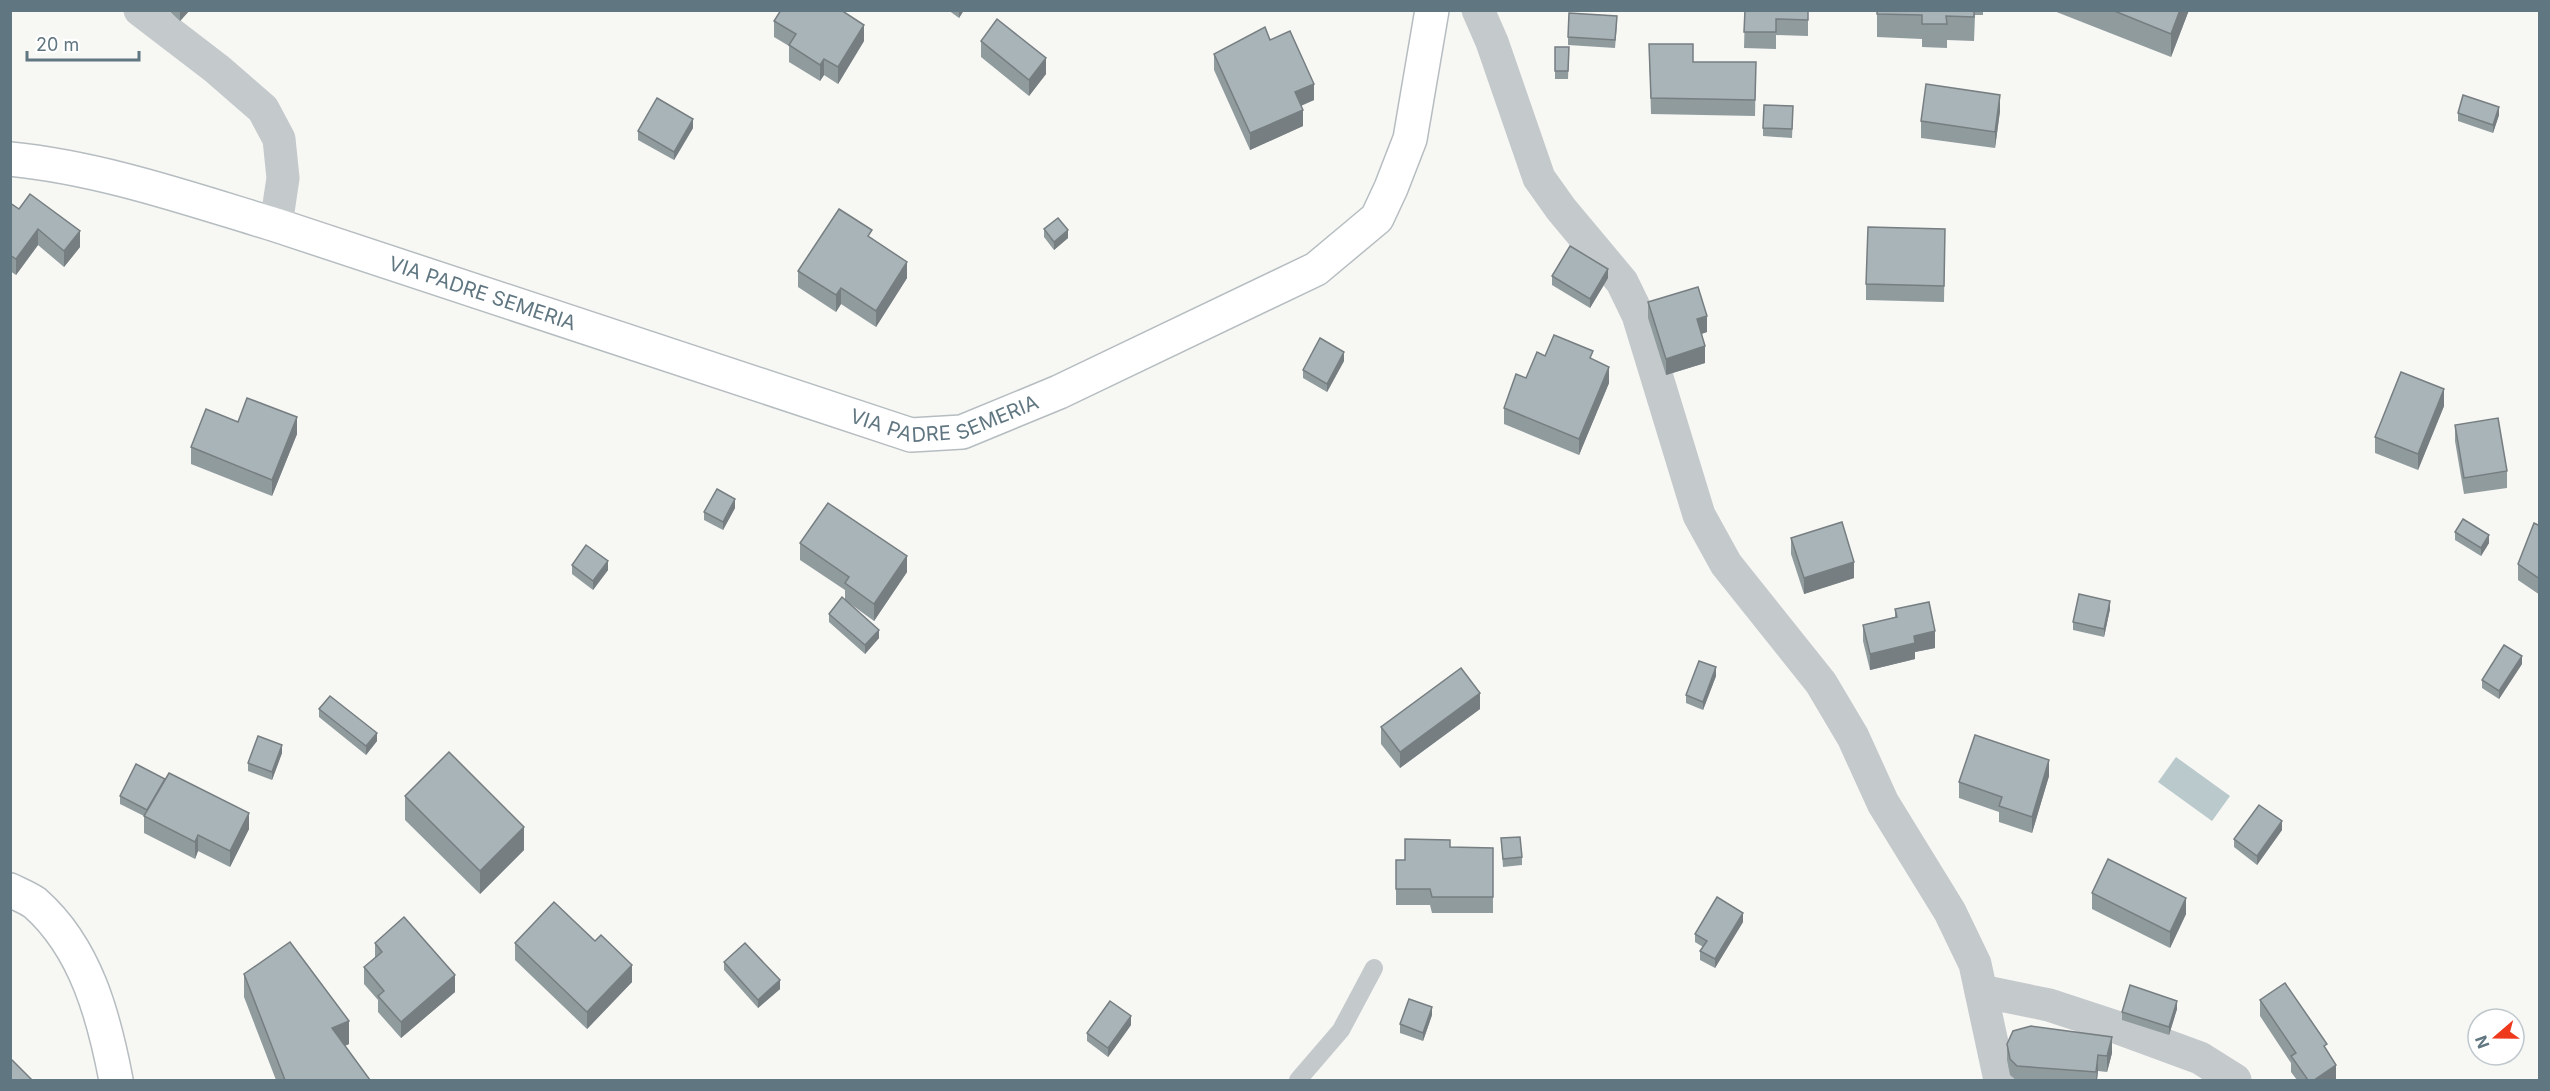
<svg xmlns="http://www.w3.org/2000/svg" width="2550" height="1091" font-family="Inter,sans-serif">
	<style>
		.water { fill: #bac9cb }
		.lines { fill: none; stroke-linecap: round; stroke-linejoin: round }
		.secondary-casing { stroke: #b6bdc0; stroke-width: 36 }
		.service { stroke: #c4c9cc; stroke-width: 18 }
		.minor { stroke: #c4c9cc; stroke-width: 33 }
		.secondary { stroke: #fff; stroke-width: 33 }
		.wall { fill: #909b9e }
		.shaded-wall { fill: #767e81 }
		.building { fill: #a8b4b8; stroke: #767e81; stroke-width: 1.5 }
		.labels { text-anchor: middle; stroke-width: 6; stroke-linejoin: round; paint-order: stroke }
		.street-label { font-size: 20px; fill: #607681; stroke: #fff }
	</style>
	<rect width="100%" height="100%" fill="#f7f7f4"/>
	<path class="water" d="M2176,757l54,39 -18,25 -54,-39z"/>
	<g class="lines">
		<g class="secondary-casing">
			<g id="secondary">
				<path id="s1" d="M10,159c91,9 180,40 266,66l635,210 51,-3 97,-40 257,-123 61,-51 14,-30 19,-49 22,-129"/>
				<path d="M10,890c8,4 18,8 25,13 51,45 69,114 81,177"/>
			</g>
		</g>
		<path class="service" d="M1298,1080l43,-50 33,-62"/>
		<g class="minor">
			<path d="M140,10l77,59 46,40 16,30 4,39 -7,47"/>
			<path d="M1478,10l14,32 47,136 22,31 61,73 16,33 61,200 27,49 95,119 32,54 30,66 67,109 25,52 25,116"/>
			<path d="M1981,991l68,14 64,21 87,32 35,22"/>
		</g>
		<use href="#secondary" class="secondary"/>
	</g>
	<g class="wall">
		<path d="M168,10h22l-10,11z"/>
		<path d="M948,10h16l-5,8z"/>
		<path d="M1745,10h63v26l-32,-1v14l-32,-1z"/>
		<path d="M1877,10h106v5h-8l-1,26 -27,-1v8l-25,-1v-8l-45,-2z"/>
		<path d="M2054,10h135l-18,47 -117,-46z"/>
		<path d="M774,21l90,20 -26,43 -14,-9 -4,6 -31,-19v-16l-15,-9z"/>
		<path d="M1617,24l-2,24 -47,-3v-8z"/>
		<path d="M1270,40l44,60 -13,6 2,20 -53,24 -36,-80v-16z"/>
		<path d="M981,41l65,33 -17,22 -48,-39z"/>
		<path d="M1649,44l44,18h63l-1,54 -104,-2z"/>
		<path d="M1555,47h14l-1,32h-13z"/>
		<path d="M2000,111l-5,37 -74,-10v-17z"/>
		<path d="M2458,113l41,2 -6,18 -35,-12z"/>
		<path d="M1793,114l-1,24 -29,-2v-8z"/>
		<path d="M693,128l-19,32 -36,-20v-9z"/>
		<path d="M10,203l70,44 -16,20 -26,-22 -22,30 -6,-4z"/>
		<path d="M1044,229l24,9 -14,12 -10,-13z"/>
		<path d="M1945,229l-1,73 -78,-2v-16z"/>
		<path d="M872,238l35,40 -31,49 -35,-23 -5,8 -38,-25v-16z"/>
		<path d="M1552,276l56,2 -18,30 -38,-23z"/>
		<path d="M1648,302l59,30 -5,2 3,29 -39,12 -18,-57z"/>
		<path d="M1545,356l48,4 16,23 -30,72 -75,-31v-16l22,-30z"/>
		<path d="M1344,361l-17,31 -24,-14v-8z"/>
		<path d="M2444,406l-26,64 -43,-17v-16z"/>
		<path d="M238,422l59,12 -25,62 -81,-32v-17z"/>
		<path d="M2455,425l52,46v17l-43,6 -9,-53z"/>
		<path d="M735,508l-12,22 -19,-10v-8z"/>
		<path d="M2540,526v69l-22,-15v-16z"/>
		<path d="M2455,532l34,11 -8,13 -26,-16z"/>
		<path d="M1791,538l63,40 -50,16 -13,-40z"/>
		<path d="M800,543l107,29 -33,49 -29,-21v-10l-45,-30z"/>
		<path d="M572,565l36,5 -15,20 -21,-16z"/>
		<path d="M1895,609l40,39 -20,4v7l-45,11 -7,-29v-16l32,-8z"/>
		<path d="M2110,609l-6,28 -31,-7v-8z"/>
		<path d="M829,614l50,24 -14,16 -36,-32z"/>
		<path d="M2522,664l-23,35 -17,-11v-8z"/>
		<path d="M1716,676l-13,34 -17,-7v-8z"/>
		<path d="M319,709l58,32 -11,14 -47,-38z"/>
		<path d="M1480,709l-80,59 -19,-24v-17z"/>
		<path d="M282,753l-10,27 -24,-9v-8z"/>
		<path d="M2049,776l-17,57 -33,-11v-10l-40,-14v-16z"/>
		<path d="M120,796l129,33 -19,38 -32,-16 -3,8 -51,-26v-17l-24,-12z"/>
		<path d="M405,796l119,54 -44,44 -75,-74z"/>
		<path d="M2282,830l-25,35 -23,-18v-8z"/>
		<path d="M1501,838l21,19v8l-19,2z"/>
		<path d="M1450,847l43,1v65h-61l-2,-8h-34v-45h9z"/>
		<path d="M2092,893l94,21 -16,34 -78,-39z"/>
		<path d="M1743,922l-28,46 -15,-8v-9l3,-4 -8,-5v-8z"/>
		<path d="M375,943l80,49 -54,46 -23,-26v-12l-14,-16v-17l11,-9z"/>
		<path d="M515,943l117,39 -45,47 -72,-69z"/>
		<path d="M724,962l56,27 -22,19 -34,-38z"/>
		<path d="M244,974l105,70 -4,2 25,34h-94l-32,-83z"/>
		<path d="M2260,1000l67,51 9,29h-39l-6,-8v-9l-31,-47z"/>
		<path d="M2177,1009l-8,26 -47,-15v-8z"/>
		<path d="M1432,1015l-9,26 -23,-8v-9z"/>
		<path d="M1131,1025l-23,32 -21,-16v-8z"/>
		<path d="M2007,1044l105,9 -5,19 -9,-1 -1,9h-81l-6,-5 -3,-15z"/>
	</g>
	<g class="shaded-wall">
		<path d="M180,10h10l-10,11z"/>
		<path d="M959,10h5l-5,8z"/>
		<path d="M2180,10h9l-18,47v-23z"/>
		<path d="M864,25v16l-26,43v-17z"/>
		<path d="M1046,58v16l-17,22v-16z"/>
		<path d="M824,59v16l-4,6v-16z"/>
		<path d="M1314,84v16l-19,8v-16z"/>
		<path d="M2000,95v16l-5,37v-16z"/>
		<path d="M2499,107v8l-6,18v-8z"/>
		<path d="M1303,110v16l-53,24v-17z"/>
		<path d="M693,119v9l-19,32v-8z"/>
		<path d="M38,229v16l-22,30v-16z"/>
		<path d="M1068,230v8l-14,12v-8z"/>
		<path d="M80,231v16l-16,20v-16z"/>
		<path d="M907,262v16l-31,49v-16z"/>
		<path d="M1608,269v9l-18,30v-9z"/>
		<path d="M841,288v16l-5,8v-17z"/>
		<path d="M1707,316v16l-10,3v-16z"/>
		<path d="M1705,346v17l-39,12v-16z"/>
		<path d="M1344,352v9l-17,31v-8z"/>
		<path d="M1609,367v16l-30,72v-16z"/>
		<path d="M2444,389v17l-26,64v-16z"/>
		<path d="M297,417v17l-25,62v-16z"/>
		<path d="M735,499v9l-12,22v-8z"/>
		<path d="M2489,535v8l-8,13v-8z"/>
		<path d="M907,556v16l-33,49v-17z"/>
		<path d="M608,561v9l-15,20v-9z"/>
		<path d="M1854,562v16l-50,16v-16z"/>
		<path d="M2110,601v8l-6,28v-8z"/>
		<path d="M879,630v8l-14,16v-9z"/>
		<path d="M1935,631v17l-20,4v7l-45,11v-16l44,-18z"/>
		<path d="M2522,656v8l-23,35v-8z"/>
		<path d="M1716,667v9l-13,34v-8z"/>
		<path d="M1480,693v16l-80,59v-16z"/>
		<path d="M377,733v8l-11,14v-9z"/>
		<path d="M282,745v8l-10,27v-8z"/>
		<path d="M2049,760v16l-17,57v-16z"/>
		<path d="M249,813v16l-19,38v-16z"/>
		<path d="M2282,821v9l-25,35v-9z"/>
		<path d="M524,827v23l-44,44v-23z"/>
		<path d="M198,835v16l-3,8v-17z"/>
		<path d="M2186,898v16l-16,34v-16z"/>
		<path d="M1743,913v9l-28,46v-9z"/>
		<path d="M632,965v17l-45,47v-17z"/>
		<path d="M455,975v17l-54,46v-16z"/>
		<path d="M780,980v9l-22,19v-8z"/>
		<path d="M2177,1001v8l-8,26v-8z"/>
		<path d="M1432,1007v8l-9,26v-8z"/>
		<path d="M1131,1016v9l-23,32v-9z"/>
		<path d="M349,1021v23l-17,7v-23z"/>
		<path d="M2112,1037v16l-5,19v-16z"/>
		<path d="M2098,1055v16l-1,9h-1z"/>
		<path d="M2336,1065v15h-22z"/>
	</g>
	<g class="building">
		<path d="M781,10h60l23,15 -26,42 -14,-8 -4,6 -31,-20 7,-11 -22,-13z"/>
		<path d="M1745,10h63v10l-32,-1v13h-32z"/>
		<path d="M1877,10h97v7l-28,-1 1,8h-25v-9l-45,-1z"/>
		<path d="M2112,10h68l-9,24z"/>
		<path d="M1569,13l48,3 -2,24 -47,-3z"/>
		<path d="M997,19l49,39 -17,22 -48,-39z"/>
		<path d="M1265,27l5,13 20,-9 24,53 -19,8 8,18 -53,23 -36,-79z"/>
		<path d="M1649,44h44v18h63l-1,38 -104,-2z"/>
		<path d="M1555,47h14l-1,24h-13z"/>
		<path d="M1926,84l74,11 -5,37 -74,-11z"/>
		<path d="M2463,95l36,12 -6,18 -35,-12z"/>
		<path d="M657,98l36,21 -19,33 -36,-21z"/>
		<path d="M1764,105l29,1 -1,23 -29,-1z"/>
		<path d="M30,194l50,37 -16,20 -26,-22 -22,30 -6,-4v-52l9,6z"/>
		<path d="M839,209l33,21 -4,6 39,26 -31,49 -35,-23 -5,7 -38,-24z"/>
		<path d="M1058,218l10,12 -14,12 -10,-13z"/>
		<path d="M1868,227l77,2 -1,57 -78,-2z"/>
		<path d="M1570,246l38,23 -18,30 -38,-23z"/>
		<path d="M1698,287l9,29 -10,3 8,27 -39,13 -18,-57z"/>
		<path d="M1554,335l39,16 -3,7 19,9 -30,72 -75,-31 12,-34 10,4 11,-26 8,4z"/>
		<path d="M1320,338l24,14 -17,32 -24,-14z"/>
		<path d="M2401,372l43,17 -26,65 -43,-17z"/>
		<path d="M247,398l50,19 -25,63 -81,-33 15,-38 32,13z"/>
		<path d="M2498,418l9,53 -43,7 -9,-53z"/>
		<path d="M717,489l18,10 -12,23 -19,-10z"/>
		<path d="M828,503l79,53 -33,48 -29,-21 4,-6 -49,-34z"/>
		<path d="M2463,519l26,16 -8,13 -26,-16z"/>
		<path d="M1842,522l12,40 -50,16 -13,-40z"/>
		<path d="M2534,523l6,3v53l-22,-15z"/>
		<path d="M586,545l22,16 -15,20 -21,-16z"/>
		<path d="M2079,594l31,7 -6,28 -31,-7z"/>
		<path d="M842,597l37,33 -14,15 -36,-31z"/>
		<path d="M1929,602l6,29 -21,5 1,7 -45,11 -7,-29 34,-8 -2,-8z"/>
		<path d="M2504,645l18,11 -23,35 -17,-11z"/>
		<path d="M1699,661l17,6 -13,35 -17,-7z"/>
		<path d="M1461,668l19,25 -80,59 -19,-25z"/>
		<path d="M330,696l47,37 -11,13 -47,-37z"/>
		<path d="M1975,735l74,25 -17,57 -33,-11 3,-9 -43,-15z"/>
		<path d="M258,736l24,9 -10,27 -24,-9z"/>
		<path d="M449,752l75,75 -44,44 -75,-75z"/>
		<path d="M136,764l29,15 -18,31 -27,-14z"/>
		<path d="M169,773l80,40 -19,38 -32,-16 -3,7 -51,-26z"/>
		<path d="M2259,805l23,16 -25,35 -23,-17z"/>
		<path d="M1520,837l2,20 -19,2 -2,-21z"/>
		<path d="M1405,839l45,1v7l43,1v49h-61l-2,-8h-34v-29h9z"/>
		<path d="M2108,859l78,39 -16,34 -78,-39z"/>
		<path d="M1717,897l26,16 -28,46 -15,-8 7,-10 -12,-7z"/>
		<path d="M554,902l41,39 6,-6 31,30 -45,47 -72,-69z"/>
		<path d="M404,917l51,58 -54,47 -23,-26 6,-5 -20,-24 18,-15 -7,-9z"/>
		<path d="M290,942l59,79 -17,7 38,52h-85l-41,-106z"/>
		<path d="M745,943l35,37 -22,20 -34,-38z"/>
		<path d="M2285,983l42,61 -3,2 12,19 -22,15h-6l-17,-24 5,-3 -36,-53z"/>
		<path d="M2130,985l47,16 -8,26 -47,-15z"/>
		<path d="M1409,999l23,8 -9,26 -23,-9z"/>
		<path d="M1110,1001l21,15 -23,32 -21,-15z"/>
		<path d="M2031,1026l81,11 -5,19 -9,-1 -2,17 -79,-6 -7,-7 -3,-15 6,-13z"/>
		<path d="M10,1058l22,22h-22z"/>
	</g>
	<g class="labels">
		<g class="street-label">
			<text dy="7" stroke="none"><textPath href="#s1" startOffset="492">VIA PADRE SEMERIA</textPath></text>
			<text dy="7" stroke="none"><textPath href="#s1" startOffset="978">VIA PADRE SEMERIA</textPath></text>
		</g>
	</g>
	<rect width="2550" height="1091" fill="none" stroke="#607681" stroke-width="24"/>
	<g transform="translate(2496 1037) rotate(250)"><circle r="28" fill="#ffffff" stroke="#bfc8cd" stroke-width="1.5"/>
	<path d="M0-4.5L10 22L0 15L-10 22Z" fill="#ef391c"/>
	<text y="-9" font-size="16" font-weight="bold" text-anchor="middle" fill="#607681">N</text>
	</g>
	<path d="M27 51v9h112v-9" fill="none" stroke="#607681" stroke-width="3"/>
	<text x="36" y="51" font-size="18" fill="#607681" stroke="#ffffff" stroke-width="4.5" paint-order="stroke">20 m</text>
</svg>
